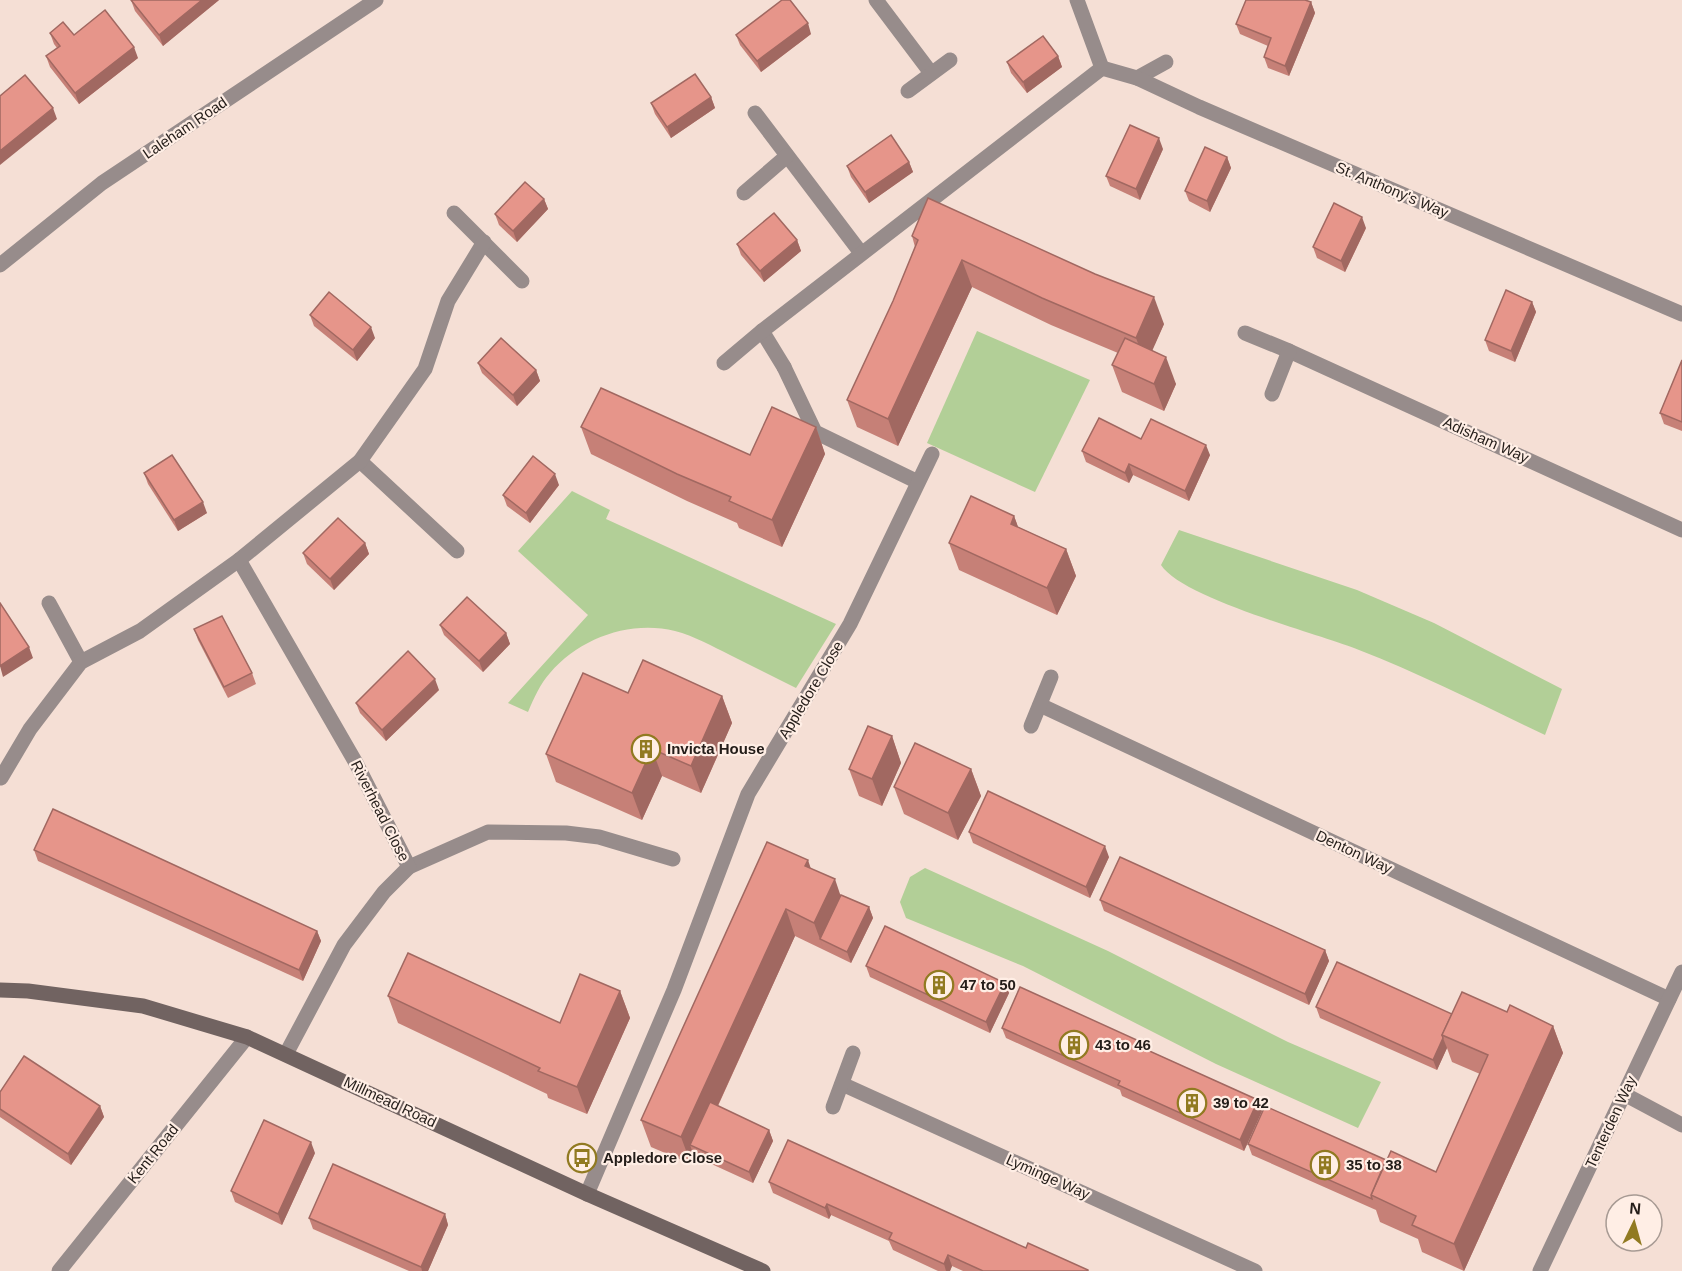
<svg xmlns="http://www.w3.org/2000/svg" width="1682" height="1271" font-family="Arial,sans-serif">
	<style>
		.green { fill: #b2cf97 }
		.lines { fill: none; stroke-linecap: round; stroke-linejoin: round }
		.service { stroke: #978c8b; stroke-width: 15 }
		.pedestrian { stroke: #978c8b; stroke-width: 15 }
		.minor { stroke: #978c8b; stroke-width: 15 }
		.secondary { stroke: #716361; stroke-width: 15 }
		.wall { fill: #c68077 }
		.shaded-wall { fill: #a16861 }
		.building { fill: #e6958a; stroke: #a16861; stroke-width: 1.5 }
		.labels { text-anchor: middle; stroke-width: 4.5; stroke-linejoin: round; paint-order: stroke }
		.street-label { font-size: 15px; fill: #241d19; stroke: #ffeee5 }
		.poi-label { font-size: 15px; font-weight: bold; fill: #241d19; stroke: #ffeee5; text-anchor: start }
	</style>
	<rect width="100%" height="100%" fill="#f5dfd5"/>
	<g class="green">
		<path d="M977,331l113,49 -55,112 -108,-49z"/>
		<path d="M572,491l38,19 -4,9 230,105 -40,64c-22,-11 -44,-22 -66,-33 -18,-9 -36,-19 -55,-24 -45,-11 -95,7 -125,42 -10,11 -16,25 -22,39l-20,-9 80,-88 -70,-64z"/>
		<path d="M1179,530l178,60 77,33 128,66 -17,46c-61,-29 -122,-60 -186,-85 -42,-17 -176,-51 -198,-85z"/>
		<path d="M925,868l183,83 180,91 93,40 -23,46 -142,-64 -193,-98 -117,-48 -6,-16 10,-25z"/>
	</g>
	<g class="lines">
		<g class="service">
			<path d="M876,0l55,73"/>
			<path d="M1137,78l29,-16"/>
			<path d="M908,91l42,-31"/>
			<path d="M1245,333l44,18 393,179"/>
			<path d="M1272,394l17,-43"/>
			<path d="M1040,705l629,294"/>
			<path d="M1031,726l20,-49"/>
			<path d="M409,867l79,-35 78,1 33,4 74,22"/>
			<path d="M842,1084l413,187"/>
			<path d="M1624,1094l58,31"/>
			<path d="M833,1107l20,-54"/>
		</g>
		<g class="pedestrian">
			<path d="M784,367l31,65 103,50"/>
			<path d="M587,1194l87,-204 74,-196 102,-170 82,-170"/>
		</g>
		<g class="minor">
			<path d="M1077,0l25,68"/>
			<path d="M755,113l106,140"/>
			<path d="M744,193l43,-37"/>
			<path d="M454,213l68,68"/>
			<path d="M0,265l102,-82 274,-183"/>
			<path d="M762,331l22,36"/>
			<path d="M724,363l38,-32 340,-263 35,10 62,29 483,207"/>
			<path d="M360,461l97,90"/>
			<path d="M239,560l117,203 53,104 -25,25 -40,53 -58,109"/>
			<path d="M49,603l32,59"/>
			<path d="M1,778l29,-49 51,-67 59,-31 99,-71 121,-99 65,-92 23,-68 36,-59"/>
			<path d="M59,1271l188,-234"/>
			<path d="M1540,1271l142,-299"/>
		</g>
		<path class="secondary" d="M0,990l28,1 115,15 104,31 340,157 176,77"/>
	</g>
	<g class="wall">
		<path d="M131,0h88l-56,46 -28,-35z"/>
		<path d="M1311,2l4,11 -26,63 -21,-8 -4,-11 4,-11 -28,-12 -4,-10z"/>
		<path d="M50,33l24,2 64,23 -59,46 -29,-37 -4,-11 11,-8 -3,-4z"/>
		<path d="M811,34l-50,38 -21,-27 -4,-10z"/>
		<path d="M1058,56l4,11 -35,26 -16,-20 -4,-11z"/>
		<path d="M711,97l4,11 -44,30 -16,-24 -4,-11z"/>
		<path d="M1163,149l-23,51 -30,-14 -4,-10z"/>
		<path d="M1227,157l4,11 -21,44 -21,-11 -4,-10z"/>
		<path d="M909,162l4,10 -44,31 -18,-26 -4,-11z"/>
		<path d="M544,199l4,10 -31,33 -18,-17 -4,-11z"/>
		<path d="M1366,228l-21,44 -28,-14 -4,-11z"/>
		<path d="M912,236l252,88 -12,26 24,34 -12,27 -42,-19 -10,-27 6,-12 -67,-28 -79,-38 -74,159 -41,-19 -10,-27 46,-99 22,-54z"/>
		<path d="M797,240l4,11 -37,31 -23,-27 -4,-11z"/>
		<path d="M1532,302l4,10 -21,50 -26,-11 -4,-11z"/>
		<path d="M310,315l65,23 -18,23 -43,-35z"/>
		<path d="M1682,360v71l-18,-7 -4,-11z"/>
		<path d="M478,363l58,7 4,11 -23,25 -35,-33z"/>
		<path d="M581,427l169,28 66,-28 9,27 -43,93 -43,-19 -2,-5 -50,-22 -96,-47z"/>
		<path d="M1141,439l69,16 -21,46 -56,-26 -4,8 -43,-21 -4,-11z"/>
		<path d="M144,473l63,40 -29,18 -30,-47z"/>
		<path d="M559,485l-29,38 -23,-17 -4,-11z"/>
		<path d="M1014,516l4,11 48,22 10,27 -19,39 -98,-45 -10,-27z"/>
		<path d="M365,543l4,11 -35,36 -27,-26 -4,-11z"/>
		<path d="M440,625l66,8 4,11 -27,28 -39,-37z"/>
		<path d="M194,629l58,44 4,11 -28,14 -30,-58z"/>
		<path d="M439,690l-53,51 -26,-28 -4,-10z"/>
		<path d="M628,693l94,3 10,27 -31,70 -39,-17 -20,44 -86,-38 -10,-28z"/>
		<path d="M892,736l9,27 -19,43 -23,-10 -10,-27z"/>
		<path d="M971,769l10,27 -23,44 -54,-26 -10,-27z"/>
		<path d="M969,832l140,25 -19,41 -117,-55z"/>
		<path d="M34,850l283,81 4,10 -18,40 -265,-120z"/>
		<path d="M811,868l30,27 28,12 4,11 -22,45 -56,-27 -77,170 51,24 4,11 -20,42 -59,-27 -3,8 -40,-17 -10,-27z"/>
		<path d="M1100,900l225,50 4,11 -20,44 -205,-94z"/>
		<path d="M866,966l139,17 4,10 -19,40 -120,-56z"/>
		<path d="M620,991l10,27 -43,96 -39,-16 -1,-4 -149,-71 -10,-27 172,27z"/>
		<path d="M1316,1007l136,7 55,-2 46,14 10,27 -99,218 -42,-19 -4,-13 -38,-17 -4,-12 -124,-55 -4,-11 138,16 50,12 44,-98 -28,-12 -5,-14 -10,22 -117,-52z"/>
		<path d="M1002,1028l137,13 2,6 117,53 4,11 -18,40 -122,-55 -2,-6 -114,-52z"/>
		<path d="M0,1092l100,14 4,11 -33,48 -71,-48z"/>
		<path d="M315,1153l-33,72 -47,-23 -4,-11z"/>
		<path d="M769,1182l257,66 62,23h-125l-11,-5 -2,5h-12l-45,-21 -4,-9 -58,-26 -2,4 -56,-26z"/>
		<path d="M445,1214l3,11 -20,46h-19l-96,-42 -4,-11z"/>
	</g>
	<g class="shaded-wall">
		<path d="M202,0h17l-56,46 -4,-11z"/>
		<path d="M1311,2l4,11 -26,63 -4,-10z"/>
		<path d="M808,23l3,11 -50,38 -4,-11z"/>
		<path d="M134,47l4,11 -59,46 -4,-11z"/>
		<path d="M1058,56l4,11 -35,26 -4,-11z"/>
		<path d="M711,97l4,11 -44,30 -4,-11z"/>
		<path d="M53,108l4,11 -57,46v-14z"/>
		<path d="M1159,138l4,11 -23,51 -4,-11z"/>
		<path d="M1227,157l4,11 -21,44 -3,-11z"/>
		<path d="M909,162l4,10 -44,31 -4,-11z"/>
		<path d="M544,199l4,10 -31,33 -4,-11z"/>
		<path d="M1362,217l4,11 -21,44 -4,-11z"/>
		<path d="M797,240l4,11 -37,31 -4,-11z"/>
		<path d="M962,260l10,27 -74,159 -10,-27z"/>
		<path d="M1154,297l10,27 -18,41 -10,-27z"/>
		<path d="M1532,302l4,10 -21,50 -4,-11z"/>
		<path d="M371,327l4,11 -18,23 -4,-11z"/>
		<path d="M1166,357l10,27 -12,27 -10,-27z"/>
		<path d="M536,370l4,11 -23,25 -4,-11z"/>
		<path d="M816,427l9,27 -43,93 -10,-27z"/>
		<path d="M1206,445l4,10 -21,46 -4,-10z"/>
		<path d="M1129,464l4,11 -4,8 -4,-10z"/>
		<path d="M555,474l4,11 -29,38 -4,-10z"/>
		<path d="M203,502l4,11 -29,18 -4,-11z"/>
		<path d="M1014,516l10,27 -13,-19z"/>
		<path d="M365,543l4,11 -35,36 -4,-11z"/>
		<path d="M1066,549l10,27 -19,39 -10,-27z"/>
		<path d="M506,633l4,11 -27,28 -4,-11z"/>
		<path d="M29,647l4,11 -30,19 -3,-11z"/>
		<path d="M435,679l4,11 -53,51 -4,-11z"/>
		<path d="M722,696l10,27 -31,70 -10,-27z"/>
		<path d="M892,736l9,27 -19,43 -10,-27z"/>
		<path d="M652,749l10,27 -20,44 -10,-27z"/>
		<path d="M971,769l10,27 -23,44 -10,-27z"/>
		<path d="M1105,846l4,11 -19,41 -4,-11z"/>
		<path d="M808,860l9,27 -12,-21z"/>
		<path d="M835,879l9,27 -24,33 4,11 -10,-27z"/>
		<path d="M869,907l4,11 -22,45 -4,-11z"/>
		<path d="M786,909l9,27 -97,213 -8,-4 4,11 -3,8 -10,-27z"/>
		<path d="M317,931l4,10 -18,40 -4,-11z"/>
		<path d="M1325,950l4,11 -20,44 -4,-11z"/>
		<path d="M1005,983l4,10 -19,40 -4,-11z"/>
		<path d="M620,991l10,27 -43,96 -10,-27z"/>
		<path d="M1553,1026l10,27 -99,218 -10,-27z"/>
		<path d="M1443,1038l4,10 -10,22 -4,-10z"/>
		<path d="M1258,1100l4,11 -18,40 -4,-11z"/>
		<path d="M100,1106l4,11 -33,48 -3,-11z"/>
		<path d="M769,1130l4,11 -20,42 -4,-11z"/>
		<path d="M311,1142l4,11 -33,72 -4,-11z"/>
		<path d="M827,1204l4,11 -2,4 -4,-11z"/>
		<path d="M445,1214l3,11 -20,46h-6l-1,-4z"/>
		<path d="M948,1255l4,11 -2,5h-4l-2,-7z"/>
	</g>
	<g class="building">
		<path d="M131,0h71l-43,35z"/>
		<path d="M782,0h8l18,23 -51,38 -21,-26z"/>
		<path d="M1246,0h59l6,2 -26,64 -21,-9 7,-19 -35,-14z"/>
		<path d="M105,10l29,37 -59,46 -29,-37 14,-10 -10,-13 13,-11 11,13z"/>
		<path d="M1043,36l15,20 -35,26 -16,-20z"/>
		<path d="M695,74l16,23 -44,30 -16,-24z"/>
		<path d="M25,75l28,33 -53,43v-55z"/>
		<path d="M1130,125l29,13 -23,51 -30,-13z"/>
		<path d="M891,135l18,27 -44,30 -18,-26z"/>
		<path d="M1205,147l22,10 -20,44 -22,-10z"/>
		<path d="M525,182l19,17 -31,32 -18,-17z"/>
		<path d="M928,198l167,76 59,23 -18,41 -94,-40 -80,-38 -74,159 -41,-19 46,-99 25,-61 -6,-4z"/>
		<path d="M1334,203l28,14 -21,44 -28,-14z"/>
		<path d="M774,213l23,27 -37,31 -23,-27z"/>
		<path d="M1506,290l26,12 -21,49 -26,-11z"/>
		<path d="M329,292l42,35 -18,23 -43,-35z"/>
		<path d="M501,338l35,32 -23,25 -35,-32z"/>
		<path d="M1125,338l41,19 -12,27 -42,-19z"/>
		<path d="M1682,360v62l-22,-9z"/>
		<path d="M601,388l149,67 22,-48 44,20 -44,93 -43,-19 2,-4 -54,-23 -96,-47z"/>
		<path d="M1099,418l42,21 10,-20 55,26 -21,46 -56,-27 -4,9 -43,-22z"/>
		<path d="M172,455l31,47 -29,18 -30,-47z"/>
		<path d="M533,456l22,18 -29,39 -23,-18z"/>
		<path d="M971,496l43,20 -3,8 55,25 -19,39 -98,-45z"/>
		<path d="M338,518l27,25 -35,36 -27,-26z"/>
		<path d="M467,597l39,36 -27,28 -39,-36z"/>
		<path d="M0,603l29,44 -29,19z"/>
		<path d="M222,616l30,57 -28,14 -30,-58z"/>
		<path d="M408,651l27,28 -53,51 -26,-27z"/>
		<path d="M643,660l79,36 -31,70 -39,-17 -20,44 -86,-39 37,-81 45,20z"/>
		<path d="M868,726l24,10 -20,43 -23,-10z"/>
		<path d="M915,743l56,26 -23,44 -54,-26z"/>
		<path d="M988,791l117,55 -19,41 -117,-55z"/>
		<path d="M53,809l264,122 -18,39 -265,-120z"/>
		<path d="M767,842l41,18 -3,6 30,13 -21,44 -28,-14 -105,228 -40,-17z"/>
		<path d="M1120,857l205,93 -20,44 -205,-94z"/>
		<path d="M841,895l28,12 -22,45 -27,-13z"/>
		<path d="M885,926l120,57 -19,39 -120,-56z"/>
		<path d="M408,953l152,70 20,-49 40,17 -43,96 -39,-16 2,-3 -152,-72z"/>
		<path d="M1337,962l115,52 -10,21 1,3 -10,22 -117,-53z"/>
		<path d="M1020,987l119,54 -3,4 122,55 -18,40 -122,-55 2,-4 -118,-53z"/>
		<path d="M1462,992l45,20 3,-7 43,21 -99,218 -42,-19 4,-9 -45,-21 20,-44 45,21 52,-117 -46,-20z"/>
		<path d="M24,1056l76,50 -32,48 -68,-45v-17z"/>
		<path d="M710,1102l59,28 -20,42 -59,-27z"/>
		<path d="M1265,1106l121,54 -15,35 1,4 -124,-55z"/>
		<path d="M264,1120l47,22 -33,72 -47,-23z"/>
		<path d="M788,1140l238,108 2,-5 60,27v1h-105l-35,-16 -4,9 -55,-25 3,-6 -65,-29 -2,4 -56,-26z"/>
		<path d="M333,1164l112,50 -24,53 -112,-49z"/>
	</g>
	<defs>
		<g id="building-ring" transform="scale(1.5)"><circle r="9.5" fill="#ffeee5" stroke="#917a21" stroke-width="1.5"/><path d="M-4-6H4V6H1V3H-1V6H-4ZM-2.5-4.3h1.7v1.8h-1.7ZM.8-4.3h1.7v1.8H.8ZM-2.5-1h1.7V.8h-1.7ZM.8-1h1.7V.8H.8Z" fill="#917a21"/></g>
		<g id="bus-ring" transform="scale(1.5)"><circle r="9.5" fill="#ffeee5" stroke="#917a21" stroke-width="1.5"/><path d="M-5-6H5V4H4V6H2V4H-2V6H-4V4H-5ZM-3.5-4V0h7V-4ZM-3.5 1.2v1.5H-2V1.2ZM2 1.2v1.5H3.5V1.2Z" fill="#917a21"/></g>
	</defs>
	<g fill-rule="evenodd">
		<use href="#building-ring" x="646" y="749"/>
		<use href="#building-ring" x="939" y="985"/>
		<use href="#building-ring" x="1074" y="1045"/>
		<use href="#building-ring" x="1192" y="1103"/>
		<use href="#bus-ring" x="582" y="1158"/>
		<use href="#building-ring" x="1325" y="1165"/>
	</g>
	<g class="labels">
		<g class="street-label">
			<text transform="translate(185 128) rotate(-34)" y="5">Laleham Road</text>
			<text transform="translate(1392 190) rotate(23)" y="5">St. Anthony's Way</text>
			<text transform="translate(1486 440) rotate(24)" y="5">Adisham Way</text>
			<text transform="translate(811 690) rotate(-59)" y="5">Appledore Close</text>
			<text transform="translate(380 811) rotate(63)" y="5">Riverhead Close</text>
			<text transform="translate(1354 852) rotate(25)" y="5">Denton Way</text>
			<text transform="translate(390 1102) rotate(25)" y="5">Millmead Road</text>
			<text transform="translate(1611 1122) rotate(-65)" y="5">Tenterden Way</text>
			<text transform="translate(153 1154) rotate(-51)" y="5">Kent Road</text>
			<text transform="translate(1048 1177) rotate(24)" y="5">Lyminge Way</text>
		</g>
		<g class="poi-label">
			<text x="667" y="754">Invicta House</text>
			<text x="960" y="990">47 to 50</text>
			<text x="1095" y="1050">43 to 46</text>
			<text x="1213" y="1108">39 to 42</text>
			<text x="603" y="1163">Appledore Close</text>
			<text x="1346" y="1170">35 to 38</text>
		</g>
	</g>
	<g transform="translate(1634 1223) rotate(5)"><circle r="28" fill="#ffeee5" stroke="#a79a93" stroke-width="1.5"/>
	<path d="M0-4.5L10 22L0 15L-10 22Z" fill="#917a21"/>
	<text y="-9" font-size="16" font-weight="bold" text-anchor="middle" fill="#241d19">N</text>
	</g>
</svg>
